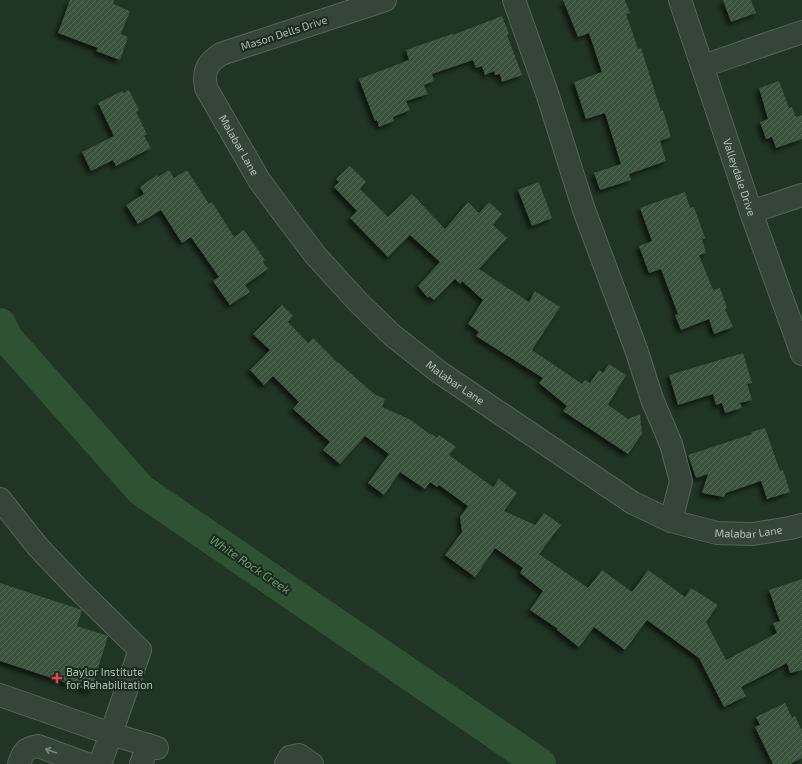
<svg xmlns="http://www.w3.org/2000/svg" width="802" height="764" font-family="'Exo 2',sans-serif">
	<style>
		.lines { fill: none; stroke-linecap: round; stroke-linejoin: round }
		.river { stroke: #305234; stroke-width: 32 }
		.building { fill: url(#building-hatch); filter: url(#shadow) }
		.minor-casing { stroke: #556658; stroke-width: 24 }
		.minor { stroke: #354537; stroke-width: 22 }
		.oneway { stroke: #788a7b }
		.health-dot { fill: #e0444e; stroke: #1a2a1d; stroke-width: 1.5 }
		.labels { text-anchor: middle; stroke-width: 4; stroke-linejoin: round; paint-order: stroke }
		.street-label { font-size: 11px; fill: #afc2b2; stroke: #1a2a1d }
		.poi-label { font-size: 11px; fill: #afc2b2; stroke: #1a2a1d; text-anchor: start }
		.water-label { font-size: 12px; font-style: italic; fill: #6b9e72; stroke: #1a2a1d }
	</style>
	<defs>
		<pattern id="building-hatch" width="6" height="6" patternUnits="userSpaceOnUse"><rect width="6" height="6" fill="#3b523e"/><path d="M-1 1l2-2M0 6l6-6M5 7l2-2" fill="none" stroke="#556958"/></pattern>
		<filter id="shadow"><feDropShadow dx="-3.5" dy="3.5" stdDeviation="2" flood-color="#0009"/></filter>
	</defs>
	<rect width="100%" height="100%" fill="#213524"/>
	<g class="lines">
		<path class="river" d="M0,324l6,13 135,153 399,274"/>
	</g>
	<g class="building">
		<path d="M70,0h44l-1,4 17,7 -9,23 7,3 -8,23 -24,-9 2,-3 -40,-15z"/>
		<path d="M563,0h62l5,13 -4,1 12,35 3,-1 20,63 2,-1 8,27 -11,4 6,20 -37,13 2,6 -31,10 -6,-17 27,-9 -16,-51 -19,6 -12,-37 28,-10 -13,-39 -11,4z"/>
		<path d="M723,0h28l5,13 -25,9z"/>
		<path d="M502,16l7,18 -2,1 15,40 -20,7 -2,-8 -5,1 -1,-4 -9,4 -3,-9 -6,2 -3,-8 -41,14 2,7 -10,4 4,9 -22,7 4,9 -17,7 1,4 -15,6 -2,-7 -2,1 -16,-42 50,-19 -3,-10 46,-16 1,1z"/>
		<path d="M779,81l10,27 3,-1 4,10 6,-2v24l-26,9 -4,-11 -6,2 -6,-17 8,-3 -9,-31z"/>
		<path d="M129,90l10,20 -3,2 11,22 -3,2 7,12 -35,18 -3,-6 -22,11 -9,-19 32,-16 -16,-33 24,-12 1,2z"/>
		<path d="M350,166l16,16 -6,7 28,28 24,-23 33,35 23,-27 11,11 10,-11 13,12 -9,11 14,13 -28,31 50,33 6,-11 25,16 -28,43 50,34 3,-4 5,3 9,-13 4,3 6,-9 17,11 -18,30 20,14 12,-5 2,20 -14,20 -65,-43 4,-5 -28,-23 4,-5 -67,-42 3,-4 -11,-8 15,-24 -21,-19 -2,3 -5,-5 -21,21 -5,-4 -1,2 -10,-12 22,-24 -30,-27 -22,22 -38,-39 7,-7 -23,-24 5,-5 -3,-3z"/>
		<path d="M169,170l5,8 13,-8 22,34 3,-2 22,35 10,-7 21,30 -2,2 5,7 -23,16 5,7 -20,13 -17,-24 6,-4 -28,-40 -9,6 -21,-33 -23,14 -12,-19 18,-11 -4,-7 17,-12 1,2z"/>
		<path d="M539,182l13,36 -20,8 -14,-36z"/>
		<path d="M685,192l5,16 4,-1 11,31 -3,1 4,14 -7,2 14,35 7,-2 7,20 -2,1 8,18 -19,7 -5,-15 -28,11 -6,-15 3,-1 -17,-45 -12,4 -10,-27 13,-5 -12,-33z"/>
		<path d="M282,305l11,11 -5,6 20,21 5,-5 25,25v-1l36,32 11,5 -3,8 27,12 22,16 1,-1 5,4 2,-3 17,12 -7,8 44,32 6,-8 18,14 -13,18 31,14 9,-12 17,12 -22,29 49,34 14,-18 30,22 16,-22 37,27 6,-9 27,17 -12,17 20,38 51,-27 -4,-10 7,-2 -11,-31 33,-11v91l-12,3 -3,-10 -46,24 5,9 -22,11 -25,-49 -52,-38 -22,30 -31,-23 -15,20 -22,-17 1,-1 -28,-19 13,-19 -23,-18 3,-5 -28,-20 -20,29 -30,-22 17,-23 -2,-15 8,-11 -29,-21 -2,2 -7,-5 -5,7 -25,-17 -16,23 -16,-12 21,-29 -24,-18 -25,28 -17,-14 7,-8 -37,-33 6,-7 -26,-26 -9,9 -14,-15 20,-20 -17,-16z"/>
		<path d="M743,353l9,30 -5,1 5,16 -12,3 2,5 -17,5 -3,-10 -6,2 -3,-11 -35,11 -9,-30z"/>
		<path d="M765,428l15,43 3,-1 7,22 -23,7 -6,-18 -35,12 -2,4 -22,-4 6,-19 -12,4 -8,-23 64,-21 -1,-2z"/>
		<path d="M0,583l82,27 -5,16 31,10 -17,55 -91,-30z"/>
		<path d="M785,703l7,15 3,-2 7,15v27l-12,6h-17l-18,-37 5,-2 -4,-8z"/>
	</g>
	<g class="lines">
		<g class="minor-casing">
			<g id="minor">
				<path id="s1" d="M385,0l-164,54c-14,9 -18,17 -15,34l53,92 28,38 29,38 42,46 34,33 47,37 194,131 38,18 46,12 36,1 37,-6 12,-3"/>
				<path d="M514,0l33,93 37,117 52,139 16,50 19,45 10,37 -10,40"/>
				<path id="s2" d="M680,0l71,212 51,142"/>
				<path d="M703,66l99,-34"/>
				<path d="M751,212l51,-17"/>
				<path d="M0,499l38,48 39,41 63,62 -29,84 37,11"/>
				<path d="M0,695l111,39 -11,30"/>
				<path d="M19,764c4,-12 6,-16 19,-18l49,18"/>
				<path d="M141,764l7,-19 9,3"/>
				<path d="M286,764l4,-7 9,-2 13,9"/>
			</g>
		</g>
		<use href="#minor" class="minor"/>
	</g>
	<defs><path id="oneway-shaft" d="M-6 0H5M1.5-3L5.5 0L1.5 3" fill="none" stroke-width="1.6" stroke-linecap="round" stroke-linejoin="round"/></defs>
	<use class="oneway" href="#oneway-shaft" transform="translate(51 751) rotate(-160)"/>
	<path class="health-dot" d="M55 672h4v4h4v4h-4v4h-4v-4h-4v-4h4z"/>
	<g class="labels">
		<g class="street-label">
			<text transform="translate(284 33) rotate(-18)" y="4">Mason Dells Drive</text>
			<text dy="4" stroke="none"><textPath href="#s1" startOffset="279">Malabar Lane</textPath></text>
			<text dy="4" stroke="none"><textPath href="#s2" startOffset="187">Valleydale Drive</textPath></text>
			<text dy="4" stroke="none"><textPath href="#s1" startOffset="603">Malabar Lane</textPath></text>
			<text dy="4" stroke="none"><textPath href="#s1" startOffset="939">Malabar Lane</textPath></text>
		</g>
		<g class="poi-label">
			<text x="66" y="676">Baylor Institute<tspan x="66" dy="13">for Rehabilitation</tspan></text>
		</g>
		<g class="water-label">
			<text transform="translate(250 565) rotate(34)" y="4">White Rock Creek</text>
		</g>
	</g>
</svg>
